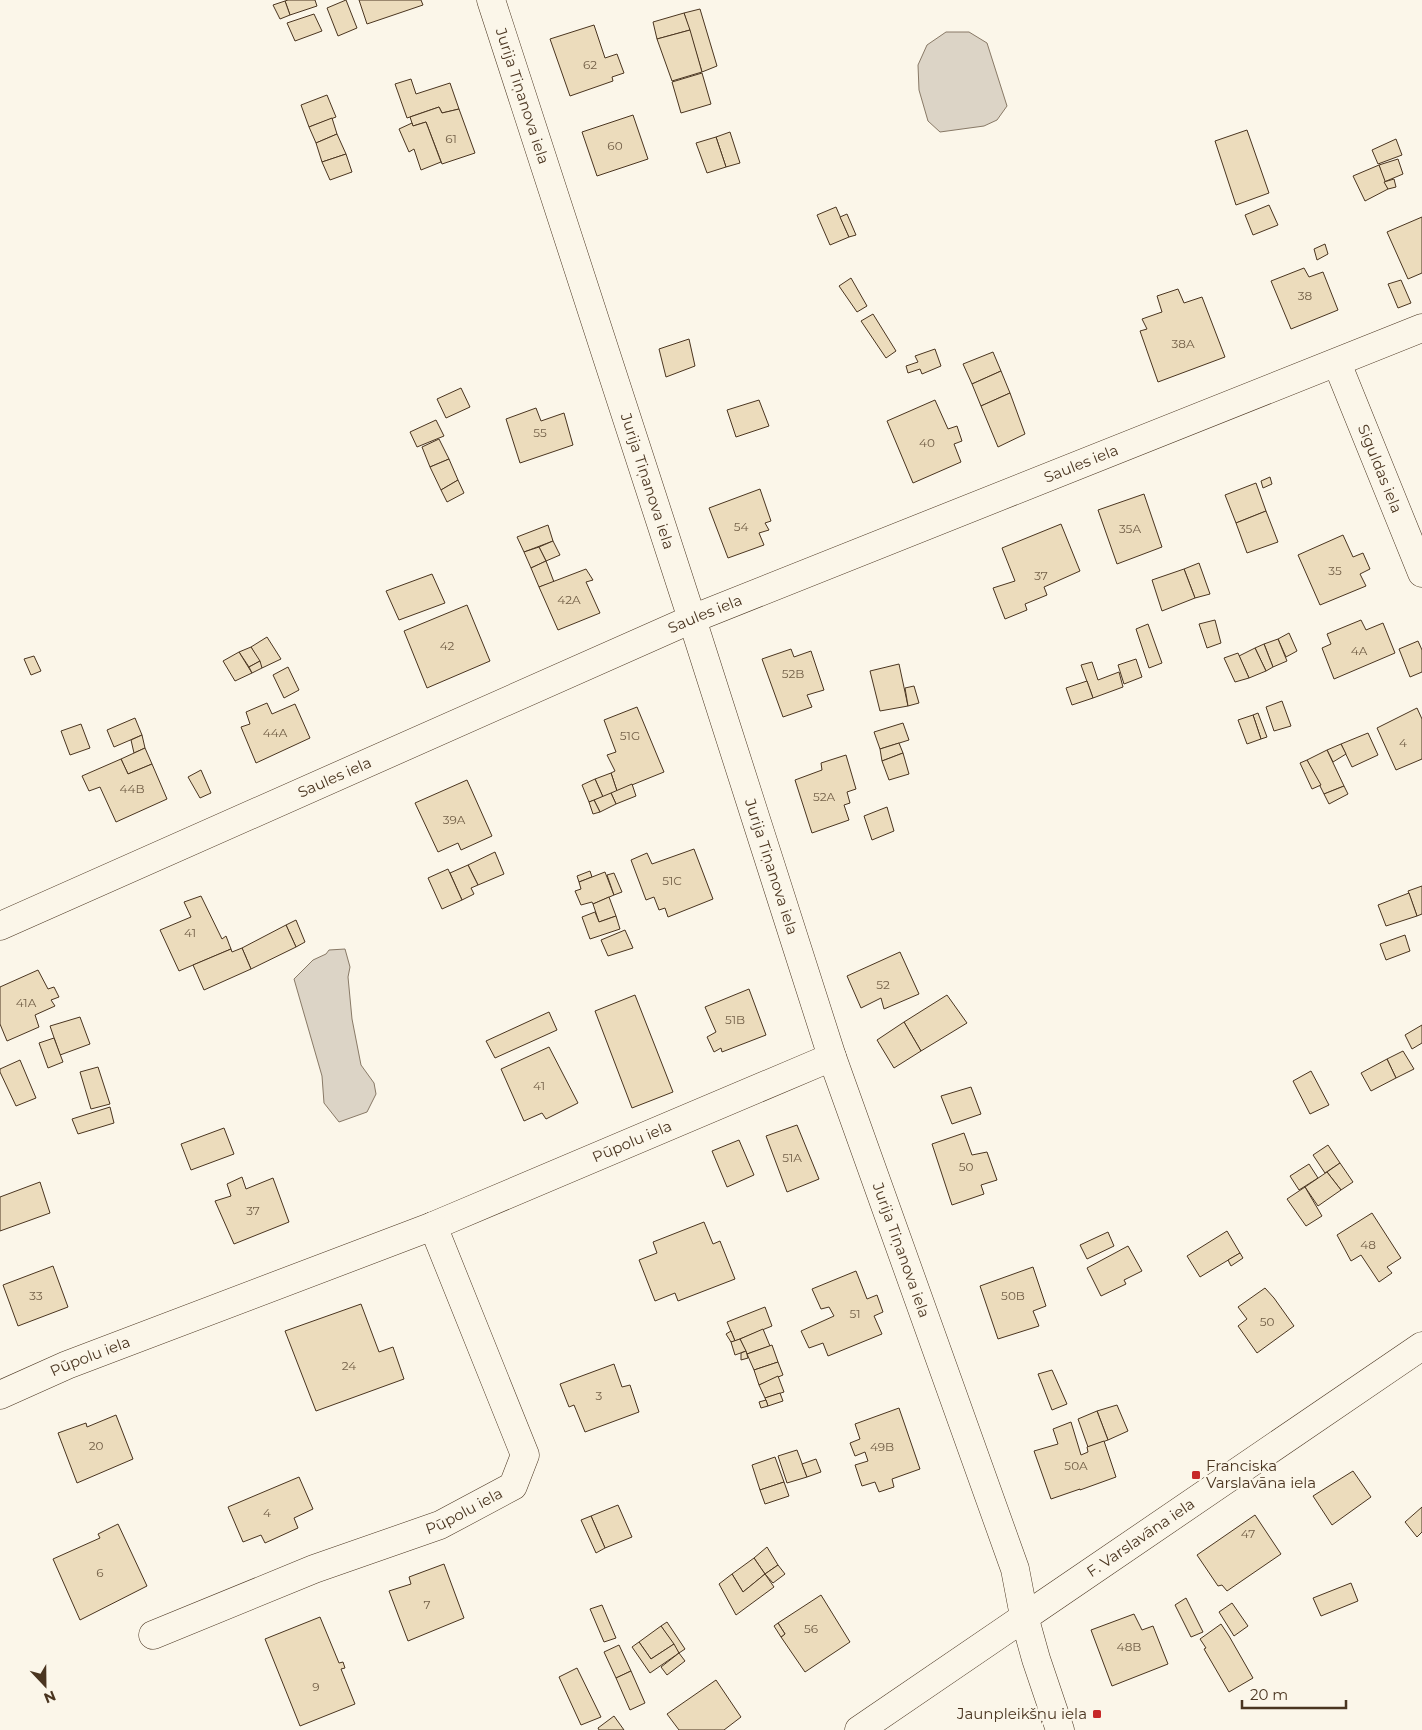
<svg xmlns="http://www.w3.org/2000/svg" width="1422" height="1730" font-family="Montserrat,sans-serif">
	<style>
		.water { fill: #dcd4c6; stroke: #887966 }
		.building { fill: #ecdcbc; stroke: #4a3520 }
		.lines { fill: none; stroke-linecap: round; stroke-linejoin: round }
		.street-casing { stroke: #4a3520; stroke-width: 29 }
		.street { stroke: #fbf6e9; stroke-width: 28 }
		.poi-dot { fill: #c62828; stroke: #fbf6e9; stroke-width: 2 }
		.labels { text-anchor: middle; stroke-width: 4; stroke-linejoin: round; paint-order: stroke }
		.number-label { font-size: 12px; fill: #725f47 }
		.street-label { font-size: 15px; fill: #4a3520; stroke: #fbf6e9 }
		.poi-label { font-size: 15px; fill: #4a3520; stroke: #fbf6e9; text-anchor: start }
	</style>
	<rect width="100%" height="100%" fill="#fbf6e9"/>
	<g class="water">
		<path d="M946,32h23l18,11 20,63 -10,14 -13,6 -44,6 -12,-11 -9,-31 -1,-25 9,-20z"/>
		<path d="M345,949l5,18 -2,10 4,42 9,46 13,18 2,11 -9,18 -28,10 -15,-19 -2,-27 -28,-97 19,-19 13,-6 3,-4z"/>
	</g>
	<g class="building">
		<path d="M288,0h27l2,6 -27,9 -5,-14z"/>
		<path d="M346,0l11,28 -19,8 -11,-28z"/>
		<path d="M359,0h62l2,5 -56,19z"/>
		<path d="M285,1l5,14 -10,4 -7,-14z"/>
		<path d="M700,9l17,57 -15,6 -18,-59z"/>
		<path d="M684,13l6,17 -33,9 -4,-17z"/>
		<path d="M314,14l8,17 -27,10 -8,-18z"/>
		<path d="M594,25l11,33 12,-4 7,19 -12,4 1,4 -43,15 -20,-57z"/>
		<path d="M690,30l12,42 -30,9 -15,-42z"/>
		<path d="M702,73l9,31 -30,9 -9,-31z"/>
		<path d="M411,79l5,15 34,-11 9,26 -17,4 -3,-6 -32,11 -12,-34z"/>
		<path d="M327,95l9,22 -27,10 -8,-22z"/>
		<path d="M439,107l3,6 17,-4 16,44 -33,11 -16,-42 -13,4 -3,-9z"/>
		<path d="M633,115l15,44 -51,17 -15,-44z"/>
		<path d="M332,118l5,16 -21,9 -7,-16z"/>
		<path d="M426,122l15,40 -20,8 -7,-21 -5,3 -10,-23 13,-6 1,3z"/>
		<path d="M1247,130l22,63 -33,12 -21,-64z"/>
		<path d="M730,132l10,31 -14,4 -10,-30z"/>
		<path d="M337,134l9,20 -24,8 -6,-19z"/>
		<path d="M716,137l10,30 -19,6 -11,-30z"/>
		<path d="M1396,139l6,16 -24,9 -6,-14z"/>
		<path d="M346,154l6,18 -22,8 -8,-18z"/>
		<path d="M1398,159l5,15 -19,8 -5,-17z"/>
		<path d="M1379,165l9,24 -23,12 -12,-25z"/>
		<path d="M1394,179l2,8 -8,2 -4,-7z"/>
		<path d="M1269,205l9,20 -25,10 -8,-20z"/>
		<path d="M836,207l13,30 -19,8 -13,-30z"/>
		<path d="M847,214l9,21 -7,2 -9,-20z"/>
		<path d="M1422,217v56l-14,6 -21,-47z"/>
		<path d="M1325,244l3,10 -11,6 -3,-11z"/>
		<path d="M1304,268l5,9 14,-5 15,38 -47,19 -20,-48z"/>
		<path d="M851,278l16,28 -10,6 -18,-26z"/>
		<path d="M1401,280l10,23 -13,5 -10,-24z"/>
		<path d="M1178,289l6,14 18,-6 23,60 -67,25 -18,-51 7,-2 -5,-10 20,-7 -5,-16z"/>
		<path d="M873,314l23,37 -10,7 -25,-37z"/>
		<path d="M689,339l6,27 -29,11 -7,-28z"/>
		<path d="M935,349l6,17 -19,8 -2,-5 -12,4 -2,-7 12,-4 -3,-6z"/>
		<path d="M993,352l8,19 -29,13 -9,-20z"/>
		<path d="M1001,371l9,22 -29,13 -9,-22z"/>
		<path d="M461,388l9,19 -24,11 -9,-19z"/>
		<path d="M1010,393l15,41 -27,13 -17,-41z"/>
		<path d="M759,400l10,26 -33,11 -9,-27z"/>
		<path d="M935,400l13,29 9,-3 5,15 -8,3 7,18 -48,21 -26,-62z"/>
		<path d="M536,408l5,13 23,-8 9,32 -53,18 -14,-44z"/>
		<path d="M436,420l8,16 -27,11 -7,-15z"/>
		<path d="M439,439l10,20 -19,8 -8,-20z"/>
		<path d="M449,459l9,21 -17,10 -11,-23z"/>
		<path d="M1270,477l2,7 -9,4 -2,-7z"/>
		<path d="M458,480l6,13 -17,9 -6,-12z"/>
		<path d="M1256,483l10,28 -30,12 -11,-28z"/>
		<path d="M760,489l11,32 -6,2 4,7 -10,3 5,12 -36,13 -19,-50z"/>
		<path d="M1144,494l18,53 -45,17 -19,-54z"/>
		<path d="M1266,511l12,31 -31,11 -11,-30z"/>
		<path d="M1061,524l19,47 -36,16 3,8 -22,9 2,6 -22,9 -12,-31 22,-7 -13,-33z"/>
		<path d="M548,525l5,16 -29,11 -7,-15z"/>
		<path d="M1343,535l10,22 10,-4 7,16 -10,5 6,12 -46,19 -22,-50z"/>
		<path d="M553,541l7,14 -14,6 -7,-14z"/>
		<path d="M539,547l7,14 -15,7 -7,-16z"/>
		<path d="M546,561l8,21 -15,5 -8,-19z"/>
		<path d="M1199,563l11,31 -15,4 -11,-29z"/>
		<path d="M586,569l7,11 -7,2 14,31 -42,17 -19,-43z"/>
		<path d="M1184,569l11,29 -33,13 -10,-31z"/>
		<path d="M432,574l13,29 -46,17 -13,-29z"/>
		<path d="M467,605l23,56 -63,27 -23,-57z"/>
		<path d="M1215,620l6,23 -14,5 -8,-24z"/>
		<path d="M1361,620l5,10 17,-7 12,30 -61,26 -12,-31 9,-4 -4,-10z"/>
		<path d="M1148,624l14,39 -13,5 -13,-39z"/>
		<path d="M1289,633l8,18 -11,6 -8,-18z"/>
		<path d="M267,637l14,22 -19,9 -11,-21z"/>
		<path d="M1278,639l9,22 -14,6 -9,-23z"/>
		<path d="M1418,641l4,9v22l-12,5 -11,-28z"/>
		<path d="M1264,644l9,23 -7,4 -11,-23z"/>
		<path d="M251,647l9,14 -11,6 -10,-15z"/>
		<path d="M1255,648l11,23 -17,7 -10,-22z"/>
		<path d="M791,649l3,8 17,-6 13,39 -17,5 5,12 -29,10 -21,-58z"/>
		<path d="M239,652l13,21 -17,8 -12,-20z"/>
		<path d="M1238,653l11,25 -14,4 -11,-24z"/>
		<path d="M34,656l7,15 -10,4 -7,-16z"/>
		<path d="M1136,659l6,18 -18,7 -6,-19z"/>
		<path d="M260,661l2,7 -10,5 -3,-6z"/>
		<path d="M1092,662l6,18 21,-8 4,15 -30,11 -12,-33z"/>
		<path d="M899,664l9,42 -28,5 -10,-40z"/>
		<path d="M288,667l11,23 -15,8 -11,-23z"/>
		<path d="M1087,681l6,17 -21,7 -6,-17z"/>
		<path d="M914,686l5,17 -11,3 -3,-18z"/>
		<path d="M1282,701l9,25 -17,5 -8,-24z"/>
		<path d="M267,703l5,11 23,-10 15,34 -54,25 -15,-36 9,-3 -4,-12z"/>
		<path d="M637,707l27,65 -47,19 -6,-18 4,-2 -8,-16 9,-3 -12,-32z"/>
		<path d="M1417,708l5,11v40l-26,11 -19,-42z"/>
		<path d="M1258,713l9,24 -6,2 -8,-24z"/>
		<path d="M1253,715l8,24 -14,5 -9,-24z"/>
		<path d="M135,718l7,17 -28,12 -7,-17z"/>
		<path d="M903,723l6,17 -29,9 -6,-17z"/>
		<path d="M81,724l9,24 -20,7 -9,-24z"/>
		<path d="M1368,733l10,22 -26,12 -11,-23z"/>
		<path d="M142,735l3,13 -11,5 -3,-13z"/>
		<path d="M899,743l4,10 -21,8 -2,-12z"/>
		<path d="M1341,744l5,10 -13,8 -6,-12z"/>
		<path d="M145,748l7,16 -24,10 -7,-15z"/>
		<path d="M1327,750l17,36 -20,8 -17,-34z"/>
		<path d="M903,753l6,21 -20,6 -7,-19z"/>
		<path d="M846,755l10,34 -9,3 3,11 -6,2 5,15 -37,13 -17,-53 27,-10 -1,-7z"/>
		<path d="M121,759l7,15 24,-10 15,35 -51,23 -16,-35 -11,4 -7,-15z"/>
		<path d="M1307,760l14,25 -9,4 -12,-26z"/>
		<path d="M201,770l10,23 -11,5 -12,-21z"/>
		<path d="M611,773l6,18 -14,6 -8,-18z"/>
		<path d="M595,779l8,18 -14,5 -7,-17z"/>
		<path d="M467,780l25,56 -31,14 -3,-7 -20,9 -23,-49z"/>
		<path d="M632,784l4,12 -20,8 -5,-11z"/>
		<path d="M1344,786l4,8 -19,10 -5,-10z"/>
		<path d="M611,793l5,11 -16,8 -6,-12z"/>
		<path d="M594,800l6,12 -7,2 -4,-12z"/>
		<path d="M887,807l7,24 -22,9 -8,-24z"/>
		<path d="M694,849l19,50 -45,18 -3,-9 -6,2 -5,-13 -8,3 -15,-40 16,-7 5,11z"/>
		<path d="M495,852l9,22 -26,11 -10,-20z"/>
		<path d="M468,865l10,20 -7,3 3,6 -12,6 -12,-27z"/>
		<path d="M448,869l14,31 -20,9 -14,-31z"/>
		<path d="M590,871l2,6 -13,5 -2,-6z"/>
		<path d="M605,872l9,23 -21,9 -1,-2 -11,3 -6,-14 6,-2 -2,-7z"/>
		<path d="M614,873l8,19 -8,3 -7,-20z"/>
		<path d="M1422,886v28l-5,2 -9,-25z"/>
		<path d="M1409,893l8,23 -31,10 -8,-21z"/>
		<path d="M201,896l21,43 4,-3 5,13 -52,22 -19,-41 31,-13 -7,-15z"/>
		<path d="M609,897l7,19 -17,6 -6,-18z"/>
		<path d="M595,912l4,10 17,-6 4,13 -30,10 -8,-22z"/>
		<path d="M296,920l9,22 -9,5 -10,-22z"/>
		<path d="M286,925l10,22 -45,22 -9,-21z"/>
		<path d="M625,930l8,18 -25,8 -7,-16z"/>
		<path d="M1405,935l5,16 -24,9 -6,-16z"/>
		<path d="M242,948l9,21 -47,21 -11,-25 38,-16 1,3z"/>
		<path d="M900,952l19,42 -35,15 -3,-11 -20,10 -14,-32z"/>
		<path d="M38,970l10,19 6,-2 5,10 -8,3 4,6 -20,9 4,12 -32,14 -7,-17v-37z"/>
		<path d="M749,989l17,46 -44,17 -1,-4 -7,4 -7,-15 9,-5 -11,-25z"/>
		<path d="M635,995l38,97 -41,16 -37,-97z"/>
		<path d="M947,995l20,28 -46,28 -17,-29z"/>
		<path d="M549,1012l8,18 -62,28 -9,-17z"/>
		<path d="M80,1017l10,27 -30,11 -10,-29z"/>
		<path d="M904,1022l17,29 -27,17 -17,-28z"/>
		<path d="M1422,1025v18l-10,6 -7,-14z"/>
		<path d="M54,1038l9,24 -15,6 -9,-25z"/>
		<path d="M549,1047l29,56 -32,16 -4,-6 -18,8 -23,-52z"/>
		<path d="M1403,1051l11,18 -18,9 -9,-19z"/>
		<path d="M1387,1059l9,19 -25,13 -10,-18z"/>
		<path d="M20,1060l16,38 -20,8 -16,-34v-3z"/>
		<path d="M98,1067l12,37 -19,5 -11,-37z"/>
		<path d="M1311,1071l18,34 -19,9 -17,-33z"/>
		<path d="M971,1087l10,27 -29,10 -11,-28z"/>
		<path d="M110,1107l4,16 -36,11 -6,-15z"/>
		<path d="M797,1125l22,54 -32,13 -21,-56z"/>
		<path d="M224,1128l10,26 -43,16 -10,-26z"/>
		<path d="M964,1133l8,22 15,-3 10,28 -16,5 3,9 -32,11 -20,-61z"/>
		<path d="M739,1140l15,35 -27,12 -15,-36z"/>
		<path d="M1328,1145l12,18 -15,10 -12,-18z"/>
		<path d="M1340,1163l13,19 -12,8 -14,-18z"/>
		<path d="M1309,1164l9,14 -19,12 -9,-14z"/>
		<path d="M1327,1172l14,18 -23,16 -13,-19z"/>
		<path d="M242,1177l4,12 27,-11 16,44 -55,22 -19,-43 16,-5 -4,-12z"/>
		<path d="M40,1182l10,31 -50,18v-34z"/>
		<path d="M1305,1187l17,29 -16,10 -19,-27z"/>
		<path d="M1372,1213l29,45 -14,9 5,6 -13,9 -18,-27 -10,6 -14,-26z"/>
		<path d="M704,1222l9,22 7,-3 15,38 -57,22 -3,-8 -20,8 -16,-41 18,-7 -4,-11z"/>
		<path d="M1227,1231l13,22 -40,24 -13,-21z"/>
		<path d="M1108,1232l6,14 -27,13 -7,-14z"/>
		<path d="M1128,1246l14,25 -18,9 2,4 -25,12 -14,-28z"/>
		<path d="M1240,1253l3,5 -12,8 -3,-6z"/>
		<path d="M53,1266l15,41 -50,19 -15,-41z"/>
		<path d="M1033,1267l13,39 -13,5 6,15 -41,13 -18,-53z"/>
		<path d="M856,1271l11,28 10,-4 6,17 -9,4 8,18 -54,22 -5,-13 -14,5 -8,-17 33,-15 -5,-9 -8,2 -9,-20z"/>
		<path d="M1265,1288l9,10 20,28 -37,27 -19,-27 9,-7 -9,-12z"/>
		<path d="M361,1304l18,48 14,-5 11,32 -88,32 -31,-80z"/>
		<path d="M765,1307l7,19 -37,15 -8,-19z"/>
		<path d="M763,1329l7,17 -23,8 -7,-15z"/>
		<path d="M731,1331l4,10 -4,1 -5,-8z"/>
		<path d="M740,1339l6,12 -11,4 -4,-13z"/>
		<path d="M772,1345l6,17 -24,8 -7,-16z"/>
		<path d="M746,1351l2,7 -7,2v-7z"/>
		<path d="M778,1362l5,13 -24,10 -5,-15z"/>
		<path d="M614,1364l8,23 8,-2 9,27 -54,20 -11,-27 -5,2 -9,-23z"/>
		<path d="M1052,1370l15,34 -15,6 -14,-36z"/>
		<path d="M778,1376l6,16 -19,6 -6,-13z"/>
		<path d="M780,1393l3,8 -15,5 -3,-8z"/>
		<path d="M766,1400l2,6 -7,2 -2,-6z"/>
		<path d="M1117,1405l11,26 -20,9 -11,-29z"/>
		<path d="M899,1408l21,61 -28,10 2,8 -15,5 -4,-10 -13,4 -7,-21 13,-4 -3,-9 -10,4 -5,-13 10,-4 -5,-15z"/>
		<path d="M1097,1411l11,29 -20,7 -10,-28z"/>
		<path d="M116,1415l17,44 -56,24 -19,-50 28,-10 1,4z"/>
		<path d="M1071,1422l10,33 7,-3 -1,-5 17,-6 12,36 -36,13v-1l-29,10 -17,-48 24,-7 -5,-15z"/>
		<path d="M797,1450l10,27 -20,6 -9,-27z"/>
		<path d="M775,1457l9,25 -24,8 -8,-25z"/>
		<path d="M816,1459l5,13 -14,5 -5,-13z"/>
		<path d="M1353,1471l18,26 -39,28 -19,-29z"/>
		<path d="M299,1477l14,32 -19,9 4,10 -33,15 -4,-8 -18,7 -15,-35z"/>
		<path d="M784,1482l5,14 -24,8 -5,-14z"/>
		<path d="M618,1505l14,32 -27,11 -14,-32z"/>
		<path d="M1422,1507v25l-5,5 -12,-15z"/>
		<path d="M1255,1515l26,39 -54,37 -5,-6 -4,1 -21,-31z"/>
		<path d="M591,1516l14,32 -9,5 -15,-33z"/>
		<path d="M118,1524l29,62 -67,34 -27,-61 47,-21 -2,-4z"/>
		<path d="M767,1547l11,18 -13,9 -11,-16z"/>
		<path d="M754,1558l11,16 -22,18 -11,-18z"/>
		<path d="M444,1564l20,54 -56,23 -19,-50 22,-7 -2,-7z"/>
		<path d="M778,1565l7,9 -12,9 -8,-9z"/>
		<path d="M732,1574l11,18 22,-18 9,13 -38,28 -17,-31z"/>
		<path d="M1351,1583l7,18 -37,15 -8,-18z"/>
		<path d="M821,1595l29,47 -45,30 -24,-35 4,-3 -7,-11z"/>
		<path d="M1186,1598l17,34 -12,5 -16,-32z"/>
		<path d="M1232,1603l16,23 -14,10 -15,-24z"/>
		<path d="M602,1605l14,33 -12,4 -14,-33z"/>
		<path d="M1134,1614l8,16 11,-4 15,38 -56,22 -21,-56z"/>
		<path d="M320,1617l19,46 4,-1 2,6 -4,1 14,35 -55,22 -35,-87z"/>
		<path d="M667,1622l18,27 -6,4 -18,-27z"/>
		<path d="M778,1623l7,11 -4,3 -7,-11z"/>
		<path d="M1221,1624l8,12 24,42 -24,14 -25,-43 2,-1 -6,-9z"/>
		<path d="M661,1626l13,18 -23,15 -12,-17z"/>
		<path d="M639,1642l12,17 23,-15 5,9 -29,20 -18,-26z"/>
		<path d="M619,1645l12,26 -15,7 -12,-26z"/>
		<path d="M679,1653l6,8 -18,14 -6,-8z"/>
		<path d="M577,1668l24,49 -20,8 -22,-48z"/>
		<path d="M631,1671l14,32 -15,7 -14,-32z"/>
		<path d="M716,1680l25,37 -17,13h-45l-12,-16z"/>
		<path d="M614,1716l10,14h-25l-1,-2z"/>
	</g>
	<g class="lines">
		<g class="street-casing">
			<g id="street">
				<path id="s1" d="M491,0l201,619 140,438 183,512 9,47 12,43 24,71"/>
				<path id="s2" d="M1337,363l85,210"/>
				<path id="s3" d="M0,926l692,-307 730,-291"/>
				<path id="s4" d="M0,1395l67,-30 366,-139 399,-169"/>
				<path id="s5" d="M153,1635l161,-66 126,-44 73,-39 12,-31 -92,-229"/>
				<path id="s6" d="M859,1730l563,-384"/>
			</g>
		</g>
		<use href="#street" class="street"/>
	</g>
	<g class="poi-dot">
		<rect x="1191" y="1470" width="10" height="10" rx="2.5"/>
		<rect x="1092" y="1709" width="10" height="10" rx="2.5"/>
	</g>
	<g class="labels">
		<g class="number-label">
			<text x="590" y="69">62</text>
			<text x="451" y="143">61</text>
			<text x="615" y="150">60</text>
			<text x="1305" y="300">38</text>
			<text x="1183" y="348">38A</text>
			<text x="540" y="437">55</text>
			<text x="927" y="447">40</text>
			<text x="741" y="531">54</text>
			<text x="1130" y="533">35A</text>
			<text x="1335" y="575">35</text>
			<text x="1041" y="580">37</text>
			<text x="569" y="604">42A</text>
			<text x="447" y="650">42</text>
			<text x="1359" y="655">4A</text>
			<text x="793" y="678">52B</text>
			<text x="275" y="737">44A</text>
			<text x="630" y="740">51G</text>
			<text x="1403" y="747">4</text>
			<text x="132" y="793">44B</text>
			<text x="824" y="801">52A</text>
			<text x="454" y="824">39A</text>
			<text x="672" y="885">51C</text>
			<text x="190" y="937">41</text>
			<text x="883" y="989">52</text>
			<text x="26" y="1007">41A</text>
			<text x="735" y="1024">51B</text>
			<text x="539" y="1090">41</text>
			<text x="792" y="1162">51A</text>
			<text x="966" y="1171">50</text>
			<text x="253" y="1215">37</text>
			<text x="1368" y="1249">48</text>
			<text x="36" y="1300">33</text>
			<text x="1013" y="1300">50B</text>
			<text x="855" y="1318">51</text>
			<text x="1267" y="1326">50</text>
			<text x="349" y="1370">24</text>
			<text x="599" y="1400">3</text>
			<text x="96" y="1450">20</text>
			<text x="882" y="1451">49B</text>
			<text x="1076" y="1470">50A</text>
			<text x="267" y="1517">4</text>
			<text x="1248" y="1538">47</text>
			<text x="100" y="1577">6</text>
			<text x="427" y="1609">7</text>
			<text x="811" y="1633">56</text>
			<text x="1129" y="1651">48B</text>
			<text x="316" y="1691">9</text>
		</g>
		<g class="street-label">
			<text dy="5" stroke="none"><textPath href="#s1" startOffset="101">Jurija Tiņanova iela</textPath></text>
			<text dy="5" stroke="none"><textPath href="#s3" startOffset="1176">Saules iela</textPath></text>
			<text dy="5" stroke="none"><textPath href="#s2" startOffset="114">Siguldas iela</textPath></text>
			<text dy="5" stroke="none"><textPath href="#s1" startOffset="506">Jurija Tiņanova iela</textPath></text>
			<text dy="5" stroke="none"><textPath href="#s3" startOffset="771">Saules iela</textPath></text>
			<text dy="5" stroke="none"><textPath href="#s3" startOffset="366">Saules iela</textPath></text>
			<text dy="5" stroke="none"><textPath href="#s1" startOffset="911">Jurija Tiņanova iela</textPath></text>
			<text dy="5" stroke="none"><textPath href="#s4" startOffset="681">Pūpolu iela</textPath></text>
			<text dy="5" stroke="none"><textPath href="#s1" startOffset="1316">Jurija Tiņanova iela</textPath></text>
			<text dy="5" stroke="none"><textPath href="#s4" startOffset="98">Pūpolu iela</textPath></text>
			<text dy="5" stroke="none"><textPath href="#s5" startOffset="335">Pūpolu iela</textPath></text>
			<text dy="5" stroke="none"><textPath href="#s6" startOffset="341">F. Varslavāna iela</textPath></text>
		</g>
		<g class="poi-label">
			<text x="1206" y="1471">Franciska<tspan x="1206" dy="17">Varslavāna iela</tspan></text>
			<text x="1087" y="1719" text-anchor="end">Jaunpleikšņu iela</text>
		</g>
	</g>
	<g transform="translate(45 1685) rotate(158)" stroke="#fbf6e9" stroke-width="4" paint-order="stroke">
	<path d="M0-4L9 19L0 12L-9 19Z" fill="#4a3520"/>
	<text y="-8" font-size="14" font-weight="bold" text-anchor="middle" fill="#4a3520">N</text>
	</g>
	<path d="M1242 1700v8h104v-8" fill="none" stroke="#4a3520" stroke-width="2.5"/>
	<text x="1250" y="1700" font-size="15" fill="#4a3520" stroke="#fbf6e9" stroke-width="4" paint-order="stroke">20 m</text>
</svg>
